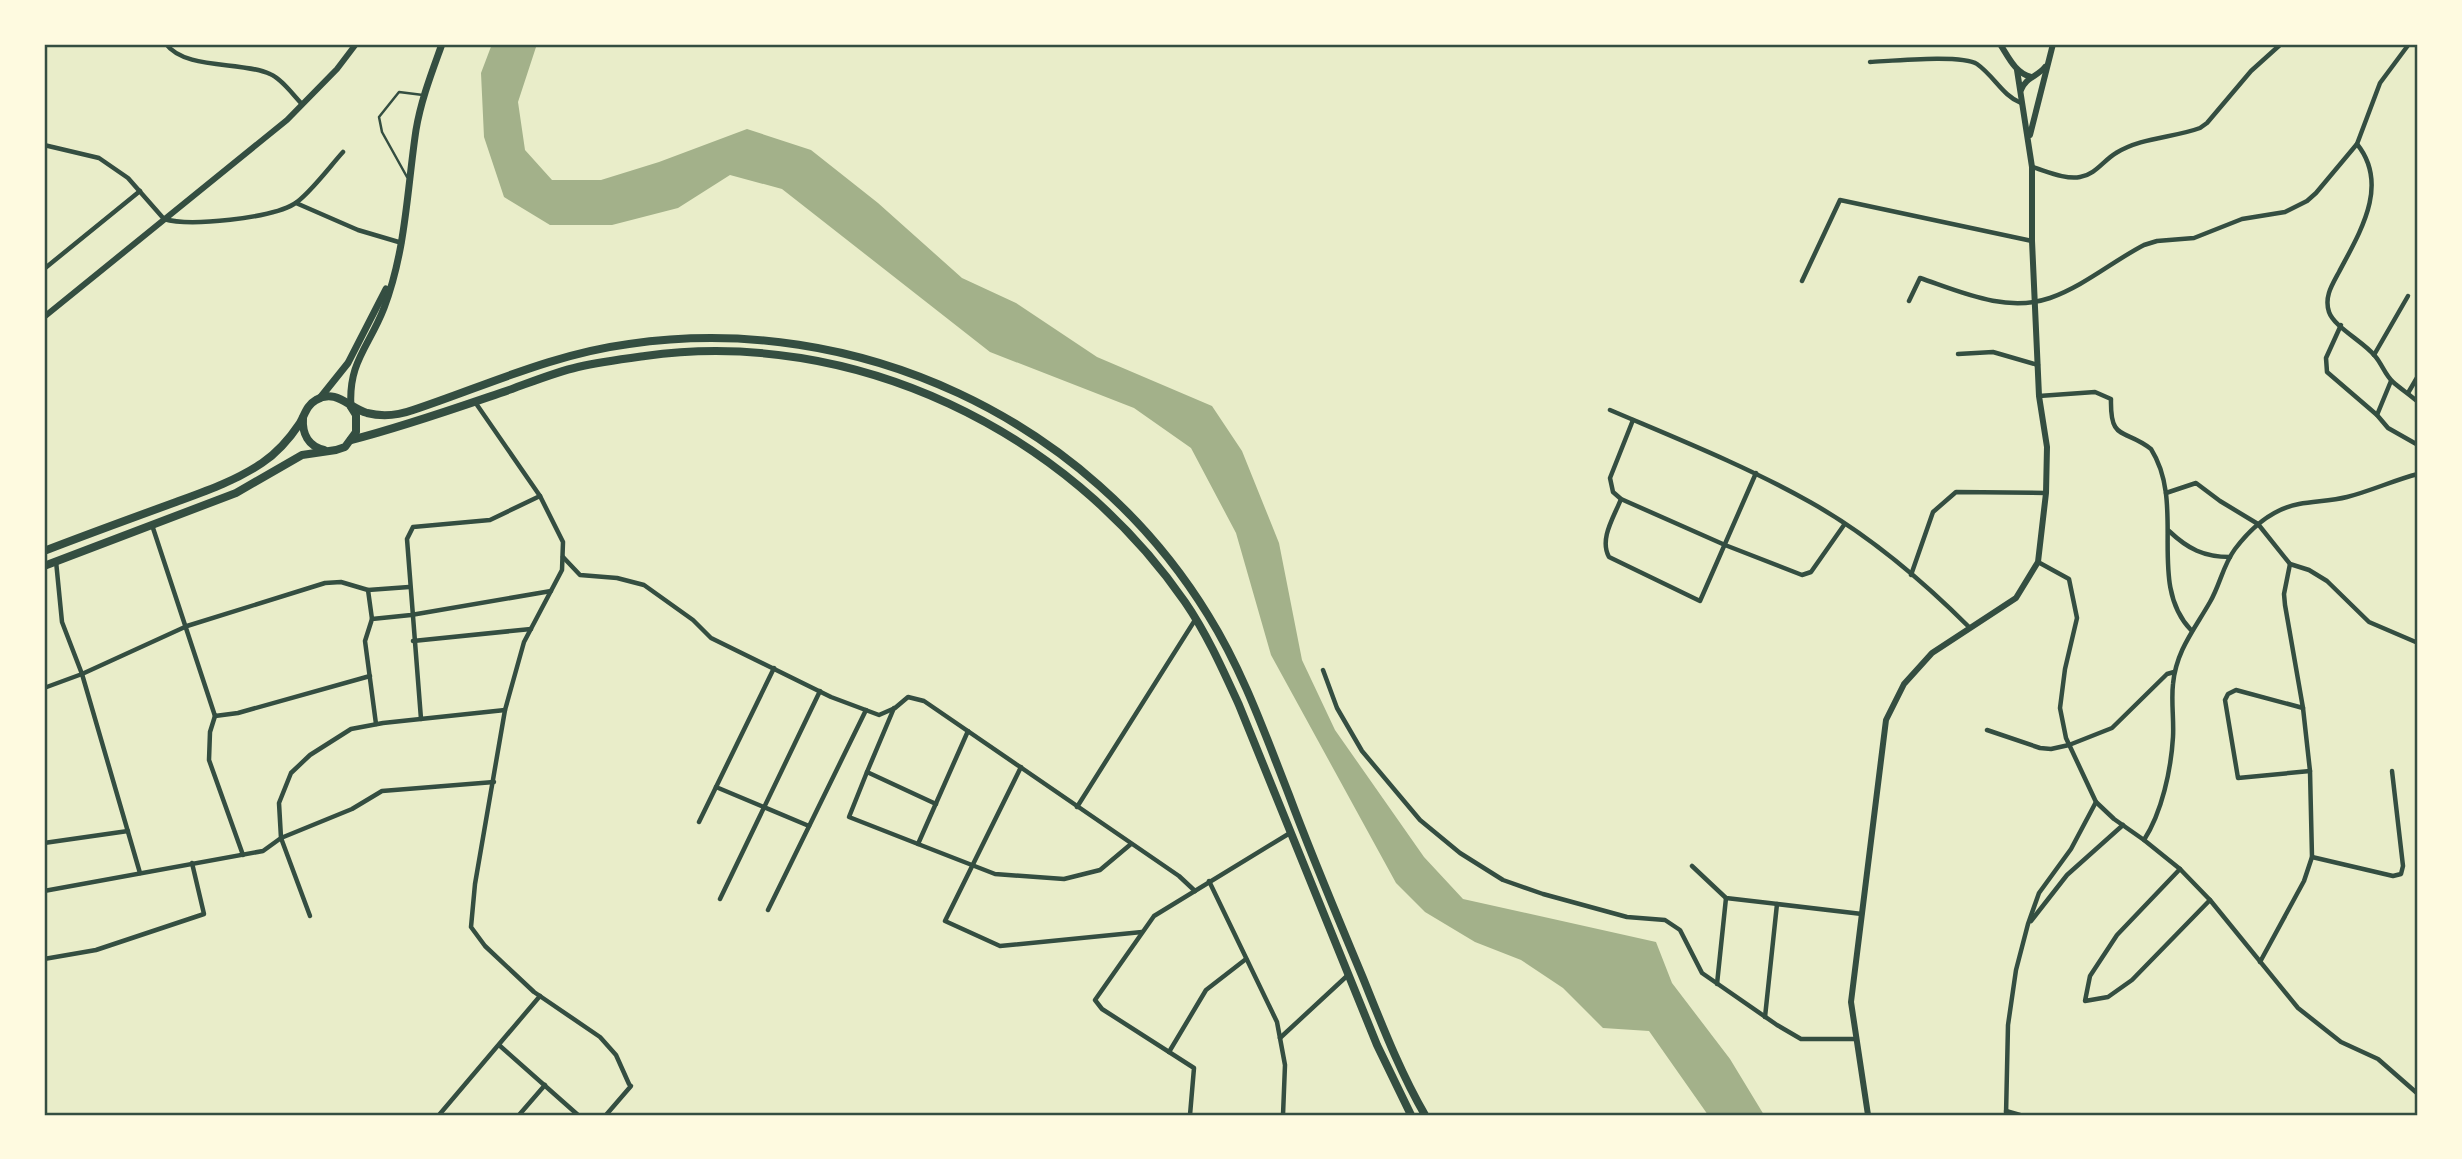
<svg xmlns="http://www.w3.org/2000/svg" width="2462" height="1159" font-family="'Roboto Condensed',sans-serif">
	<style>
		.water { fill: #a3b18a }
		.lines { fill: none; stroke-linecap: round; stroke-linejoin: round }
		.service { stroke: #344e41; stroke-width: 2.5 }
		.minor { stroke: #344e41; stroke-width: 4.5 }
		.tertiary { stroke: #344e41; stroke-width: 6 }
		.secondary { stroke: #344e41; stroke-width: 6 }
		.primary { stroke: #344e41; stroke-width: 7 }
		.trunk { stroke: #344e41; stroke-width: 8 }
		.neatline { fill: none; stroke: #344e41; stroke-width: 2.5 }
	</style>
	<rect width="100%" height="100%" fill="#e9edc9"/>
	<path class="water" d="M492,44h45l-19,58 7,48 27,30h49l58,-18 88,-33 64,21 67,53 84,75 54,25 81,54 115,49 30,45 37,92 23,117 33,70 89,127 39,42 193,43 16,41 58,76 34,56h-56l-59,-84 -46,-3 -40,-40 -42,-28 -46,-18 -50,-30 -29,-29 -125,-228 -35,-122 -45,-85 -57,-40 -144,-56 -208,-163 -52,-14 -52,33 -66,17h-62l-46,-28 -20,-60 -3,-64z"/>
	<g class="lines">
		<path class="service" d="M407,177l-25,-45 -3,-15 20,-25 24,3"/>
		<g class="minor">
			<path d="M166,44c19,26 76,17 104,30 12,5 23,21 32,30"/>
			<path d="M1870,62c21,-1 92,-8 107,2 17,12 26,32 44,39"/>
			<path d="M2357,144c33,41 3,88 -18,128 -7,13 -15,25 -10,40 5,15 35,30 46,44 7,8 10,19 18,26 8,7 17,13 25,20"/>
			<path d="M44,145l55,13 29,20 36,41c26,8 107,-1 130,-15 14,-8 37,-39 49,-52"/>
			<path d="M2032,167c14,4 34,13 48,10 15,-2 24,-17 36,-24 26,-16 57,-15 84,-25l7,-5 44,-52 30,-27"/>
			<path d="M296,203l62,27 44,13"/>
			<path d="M44,269l96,-78"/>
			<path d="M1802,281l38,-81 192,41"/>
			<path d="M1909,301l11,-23c41,14 86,35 130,20 34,-12 63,-37 94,-53l13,-4 37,-3 48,-19 43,-7 22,-11 9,-8 41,-49 23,-61 29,-39"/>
			<path d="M2341,325l-15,33 1,14 50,43 11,13 30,17"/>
			<path d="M1958,354l35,-2 45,13"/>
			<path d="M2374,355l34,-59"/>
			<path d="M2408,393l10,-17"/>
			<path d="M2039,396l56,-4 16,7c-1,43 13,29 40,50 36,57 -5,134 40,181"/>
			<path d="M475,402l65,94 23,46 -1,28 -38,72 -19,68 -30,174 -4,43 14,19 49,46 66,45 16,18 13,29"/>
			<path d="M1610,410c68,29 136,56 200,92 59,33 113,79 160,126"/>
			<path d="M2377,415l14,-34"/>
			<path d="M1633,420l-23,58 3,14 8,7 104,46 77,30 9,-3 33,-47"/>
			<path d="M2166,493l30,-10 24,18 38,23 32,40 -6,30 1,11 18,103 7,63 2,86 -8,24 -44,81"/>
			<path d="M1621,499c-7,18 -22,40 -12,58l91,44 56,-128"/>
			<path d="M152,525l63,191 23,-3 132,-37"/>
			<path d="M2169,531c19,18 35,26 61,26"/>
			<path d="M563,557l17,18 37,3 27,7 49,35 18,18 120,59 48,18 16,-7 13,-11 16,4 255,175 16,15"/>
			<path d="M56,561l6,61 20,52 58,199"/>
			<path d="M2038,562l31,17 8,39 -12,51 -5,39 6,30 30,64 18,17 30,21c18,-28 27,-70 29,-103 1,-18 -2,-36 0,-53 3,-33 21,-54 37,-82 10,-17 13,-37 25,-53 16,-21 37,-40 64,-45 16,-3 32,-3 48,-7 24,-6 47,-17 71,-23"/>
			<path d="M2290,564l19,6 18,11 42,41 49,21"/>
			<path d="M1911,575l22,-63 23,-20 90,1"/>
			<path d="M368,590l4,29"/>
			<path d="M413,641l118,-12"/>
			<path d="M1323,670l14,38 25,43 58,69 40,33 43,27 40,14 84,23 38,3 15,10 22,43 75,52 24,14h55"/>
			<path d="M44,688l38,-14 105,-48 138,-43 16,-1 27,8 41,-3"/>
			<path d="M894,708l-27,64 69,32"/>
			<path d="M2303,708l-67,-18 -8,4 -3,6 13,78 72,-7"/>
			<path d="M215,716l-5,16 -1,28 34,95"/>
			<path d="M421,719l-14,-180 6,-12 77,-7 50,-24"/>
			<path d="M376,724l-11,-83 7,-22 39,-4 140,-24"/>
			<path d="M1987,730l53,18 11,1 18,-4 43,-17 55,-54 7,-2"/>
			<path d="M968,731l-50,113 77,30 69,5 36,-9 31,-26"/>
			<path d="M1021,767l-76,154 55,25 142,-14"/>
			<path d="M867,772l-18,45 69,27"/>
			<path d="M716,787l93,39"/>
			<path d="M1077,807l118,-187"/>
			<path d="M699,822l75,-154"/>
			<path d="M2144,840l36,29 30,31 88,108 43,34 37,17 40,35"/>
			<path d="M44,843l84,-12"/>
			<path d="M2312,857l81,19 8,-2 2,-8 -11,-95"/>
			<path d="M1692,866l34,32 136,16"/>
			<path d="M2180,869l-63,66 -27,41 -5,25 23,-4 24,-17 78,-80"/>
			<path d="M1209,881l68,141 8,43 -2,50"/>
			<path d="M44,891l219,-40 18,-13 -2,-35 12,-30 19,-18 41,-26 32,-6 122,-13"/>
			<path d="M720,899l100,-208"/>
			<path d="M768,910l98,-200"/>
			<path d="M310,916l-29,-78 71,-29 30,-18 112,-9"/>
			<path d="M2031,921l36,-46 56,-50"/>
			<path d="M44,959l52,-9 108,-36 -12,-51"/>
			<path d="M1717,984l9,-86"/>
			<path d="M1765,1017l12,-113"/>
			<path d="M1280,1038l68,-63"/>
			<path d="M499,1045l79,70"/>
			<path d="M1169,1052l37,-62 40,-31"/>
			<path d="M2006,1111l14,4"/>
			<path d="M439,1115l101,-119"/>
			<path d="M519,1115l26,-30"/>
			<path d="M606,1115l25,-29"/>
			<path d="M1190,1115l4,-47 -92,-59 -7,-9 59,-84 136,-83"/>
			<path d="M2006,1115l2,-90 8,-55 12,-46 11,-31 32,-44 25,-47"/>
		</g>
		<g class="tertiary">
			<path d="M2000,44c8,12 15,29 31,33"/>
			<path d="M2021,90c5,-13 16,-13 24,-23"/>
			<path d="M2030,135l23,-91"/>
			<path d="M1868,1115l-17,-113 35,-282 18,-36 28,-31 84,-55 22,-36 8,-69 1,-46 -8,-51 -7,-155v-74l-15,-97"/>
		</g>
		<path class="secondary" d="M44,317l243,-197 50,-51 19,-25"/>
		<g class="primary">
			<path d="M320,398l28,-35 38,-74"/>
			<path d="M351,407c-3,-45 18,-60 33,-99 22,-58 23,-118 32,-178 5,-30 16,-58 26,-86"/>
		</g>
		<g class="trunk">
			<path d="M303,418c-1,15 5,28 21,32"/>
			<path d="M351,440c55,-14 108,-33 161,-51 22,-8 44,-17 66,-22 22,-5 45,-8 67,-11 209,-29 421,74 540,246 22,32 38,68 54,103l138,340 34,70"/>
			<path d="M44,551c44,-17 88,-33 132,-49 30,-11 59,-21 86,-39 15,-10 28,-25 38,-40 5,-9 7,-18 16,-23 20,-12 33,8 51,13 16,4 32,2 46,-3 72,-24 140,-56 216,-66 228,-33 458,74 579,271 35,56 57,119 81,180 23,62 49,123 74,183 19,47 37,94 62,137"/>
			<path d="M44,566l192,-73 66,-38 34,-5 9,-3 11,-15v-17l-5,-8"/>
		</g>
	</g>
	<rect width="2462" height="1159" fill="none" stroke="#fefae0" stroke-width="91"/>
	<rect x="46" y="46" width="2370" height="1068" class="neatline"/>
</svg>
